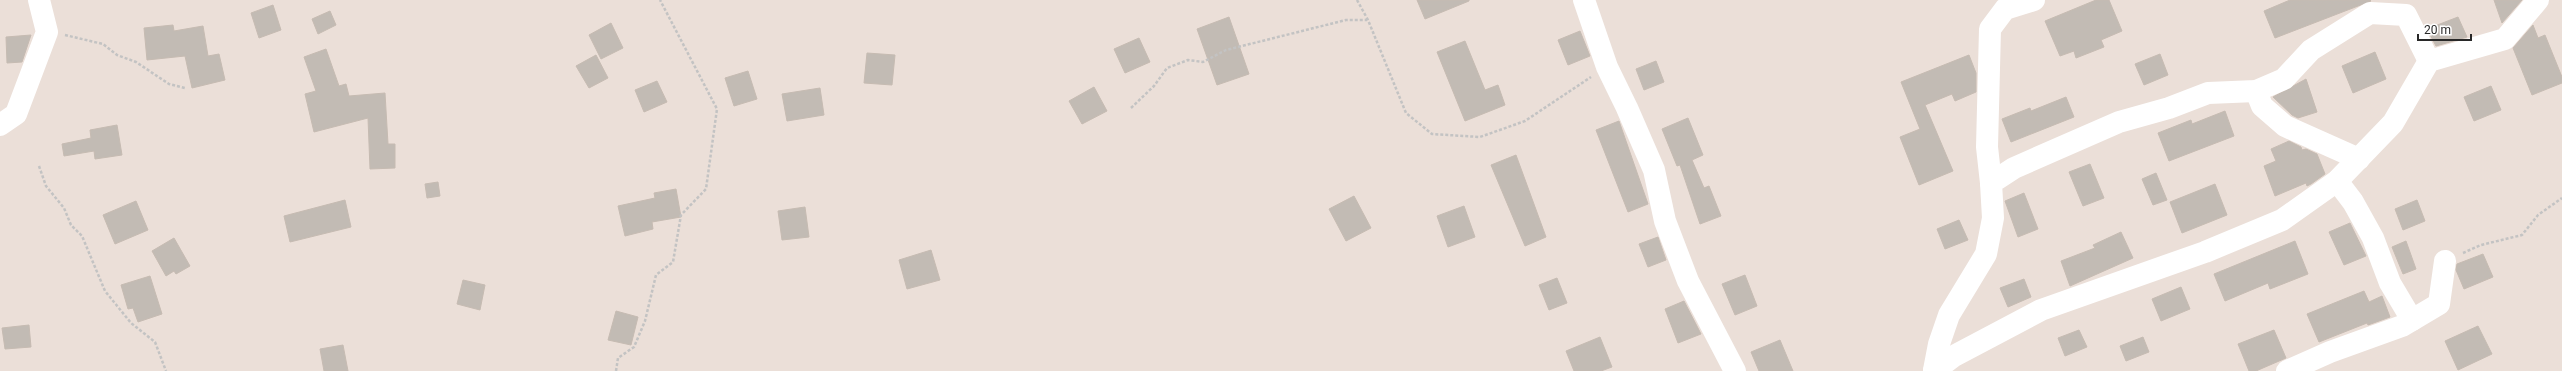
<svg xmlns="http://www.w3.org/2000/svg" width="2562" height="371" font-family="Roboto,sans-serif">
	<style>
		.building { fill: #c2bbb4; stroke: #c6bbb2 }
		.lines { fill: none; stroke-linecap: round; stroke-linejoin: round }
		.path { stroke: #c3c3c3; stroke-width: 2.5; stroke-dasharray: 3 2; stroke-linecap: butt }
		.minor { stroke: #fff; stroke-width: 22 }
	</style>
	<rect width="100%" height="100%" fill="#ebdfd8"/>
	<g class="building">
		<path d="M1417,0h52v1l-44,18z"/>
		<path d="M2096,0h13l13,31 -21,9 3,7 -28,11 -2,-7 -14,5 -15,-35z"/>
		<path d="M2290,0h80l1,1 -96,37 -11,-27z"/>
		<path d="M2494,0h28l-20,23z"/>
		<path d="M273,5l8,25 -22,8 -8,-25z"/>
		<path d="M330,11l6,14 -18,9 -6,-15z"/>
		<path d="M1229,17l20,57 -32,11 -20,-56z"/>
		<path d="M2458,17l9,20 -31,9 -9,-17z"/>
		<path d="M611,23l12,25 -22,11 -12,-24z"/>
		<path d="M173,25l1,6 29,-5 5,30 11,-2 6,26 -33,8 -7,-32 -38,4 -3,-32z"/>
		<path d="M2533,25l5,13 7,-3 17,42v6l-30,12 -19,-47z"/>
		<path d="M1580,31l10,25 -22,9 -10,-25z"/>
		<path d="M31,35l-9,27 -15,1 -1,-26z"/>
		<path d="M1139,38l11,24 -25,11 -11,-24z"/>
		<path d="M1465,41l20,49 13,-5 7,20 -40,16 -28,-69z"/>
		<path d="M326,49l13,37 7,-2 3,12 36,-3 3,51h7v24l-25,1 -2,-51 -54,14 -9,-38 11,-3 -12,-34z"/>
		<path d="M2375,52l11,27 -33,14 -11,-27z"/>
		<path d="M867,53l28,2 -3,30 -28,-2z"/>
		<path d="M2160,54l8,21 -24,10 -9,-21z"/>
		<path d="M596,55l12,23 -19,10 -13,-22z"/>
		<path d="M1969,55l7,18v19l-21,9 -3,-7 -27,11 28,66 -34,14 -19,-48 20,-8 -19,-47z"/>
		<path d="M1656,61l8,21 -20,8 -8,-21z"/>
		<path d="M748,71l9,28 -23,7 -9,-28z"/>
		<path d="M2306,79l11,33 -19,6 -6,-3 -19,-18z"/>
		<path d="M657,81l10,21 -23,10 -9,-22z"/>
		<path d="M2491,86l10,24 -27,11 -10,-24z"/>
		<path d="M1094,87l13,24 -25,13 -13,-23z"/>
		<path d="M820,88l4,27 -37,6 -5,-27z"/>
		<path d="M2066,97l8,20 -63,25 -9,-23 28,-11 1,3z"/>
		<path d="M2225,111l9,25 -65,25 -11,-28 33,-13 1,4z"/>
		<path d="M1688,118l15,37 -11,5 12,28 5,-2 12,30 -21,8 -20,-59 -3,1 -15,-37z"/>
		<path d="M1619,121l29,83 -20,8 -32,-82z"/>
		<path d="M117,125l5,30 -27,4 -1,-8 -30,5 -2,-12 29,-6 -1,-8z"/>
		<path d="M2289,141l12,6 1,3 4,-1 11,5 8,20 -14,10 -4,2 -1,-3 -31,13 -11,-30 12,-5 -5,-12z"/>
		<path d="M1516,155l30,82 -21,9 -34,-81z"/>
		<path d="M2090,164l14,34 -21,8 -14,-34z"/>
		<path d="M2156,173l11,27 -14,5 -11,-26z"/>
		<path d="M438,182l2,14 -13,2 -2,-14z"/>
		<path d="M2215,184l12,31 -45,18 -12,-31z"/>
		<path d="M676,189l5,28 -29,5 1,7 -28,7 -7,-30 37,-8 -1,-5z"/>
		<path d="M2024,193l14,36 -20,8 -13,-36z"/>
		<path d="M1354,196l17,32 -25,13 -17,-32z"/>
		<path d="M345,200l6,27 -61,15 -6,-26z"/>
		<path d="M2417,200l8,21 -22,9 -8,-21z"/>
		<path d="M136,201l12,29 -33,14 -12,-29z"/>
		<path d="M1464,206l11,31 -27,10 -11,-31z"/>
		<path d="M805,207l4,30 -27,3 -4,-29z"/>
		<path d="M1959,220l9,20 -23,9 -8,-20z"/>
		<path d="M2350,223l16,33 -22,9 -15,-33z"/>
		<path d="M2121,232l12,26 -63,28 -9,-25 34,-13 -2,-3z"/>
		<path d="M1658,237l8,23 -18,7 -9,-23z"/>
		<path d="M174,238l16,28 -14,8 -2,-3 -8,5 -14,-25z"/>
		<path d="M2295,241l13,33 -38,15 -2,-6 -43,18 -11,-27z"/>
		<path d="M2406,241l10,28 -13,5 -11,-27z"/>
		<path d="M931,250l9,30 -33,9 -8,-29z"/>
		<path d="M2483,254l10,23 -29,12 -8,-19 1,-6z"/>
		<path d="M1745,275l12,31 -22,9 -13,-31z"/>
		<path d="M150,276l12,38 -24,8 -5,-14 -5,1 -7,-24z"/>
		<path d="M1557,278l10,25 -18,7 -10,-25z"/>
		<path d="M2024,279l7,18 -23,10 -8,-19z"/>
		<path d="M463,280l22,5 -5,25 -23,-6z"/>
		<path d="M2181,287l9,22 -29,12 -9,-22z"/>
		<path d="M2364,291l5,11 13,-6 8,21 -22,8 -1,-2 -48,19 -12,-28z"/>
		<path d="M1684,301l17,33 -23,9 -13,-34z"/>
		<path d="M616,311l22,6 -7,28 -23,-5z"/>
		<path d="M29,325l2,22 -26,2 -3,-21z"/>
		<path d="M2478,326l14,28 -34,16 -13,-29z"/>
		<path d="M2079,330l8,17 -22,9 -7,-18z"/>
		<path d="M2274,330l12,28 -30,13h-7l-11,-27z"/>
		<path d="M1600,337l12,30 -11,4h-27l-8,-20z"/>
		<path d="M2143,337l6,15 -23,9 -6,-15z"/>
		<path d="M1780,340l13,31h-34l-8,-19z"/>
		<path d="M343,345l5,26h-24l-4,-22z"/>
	</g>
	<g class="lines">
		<g class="path">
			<path d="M1357,0l11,20 38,93 26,21 48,3 45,-16 66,-44"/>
			<path d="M65,35l38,9 14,11 19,7 33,22 16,4"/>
			<path d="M1131,108l23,-22 13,-18 21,-8 15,2 23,-12 120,-30h21"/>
			<path d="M39,166l7,20 18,22 7,17 11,11 23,55 26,32 24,19 11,29"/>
			<path d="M2463,253l18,-8 41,-10 16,-20 24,-17"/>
			<path d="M616,371l2,-13 16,-11 11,-26 11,-46 17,-13 8,-47 25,-26 11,-80 -57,-109"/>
		</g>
		<g class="minor">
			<path d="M1584,0l23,67 20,41 27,62 11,51 23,60 47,90"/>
			<path d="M2256,91l6,15 23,20 74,33"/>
			<path d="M0,125l16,-11 31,-82 -8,-32"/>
			<path d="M2337,181l16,21 20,36 17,45 22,37"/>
			<path d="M1991,183l-4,-36 3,-118 15,-20 29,-9"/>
			<path d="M1934,370l5,-26 10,-29 37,-61 7,-36 -2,-35 23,-15 105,-46 50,-14 39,-15 48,-2 28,-12 27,-29 59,-37 36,2 23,46"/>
			<path d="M1934,371l20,-15 87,-46 164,-58 77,-32 55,-39 56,-58 36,-62 76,-22 33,-39"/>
			<path d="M2287,371l43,-19 72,-26 37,-22 6,-43"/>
		</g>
	</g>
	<path d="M2418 34v6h53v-6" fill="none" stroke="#282828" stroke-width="2"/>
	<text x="2424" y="34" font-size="12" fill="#282828" stroke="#ffffff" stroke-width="3" paint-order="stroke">20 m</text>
</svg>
